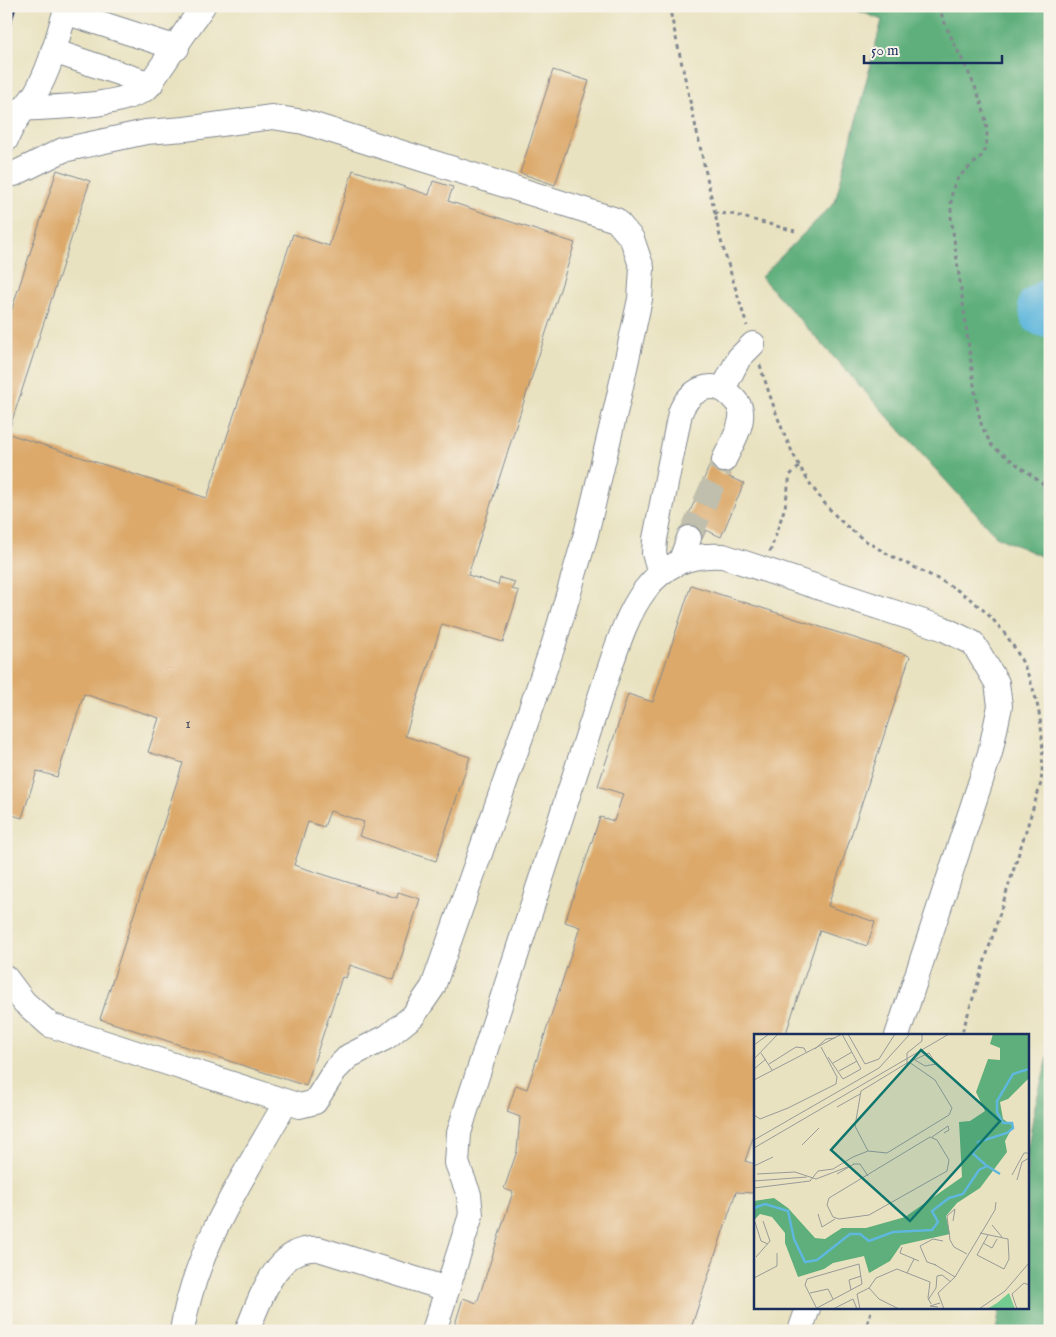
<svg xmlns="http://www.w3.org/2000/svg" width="1056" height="1337" font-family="'IM FELL English',serif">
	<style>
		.forest { fill: #5eaf7b; stroke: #3c6f6c }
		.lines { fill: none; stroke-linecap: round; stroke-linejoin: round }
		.river { stroke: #60b7dd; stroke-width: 32 }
		.building { fill: #dca96a }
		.minor-tunnel { stroke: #c0beac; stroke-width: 24; stroke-dasharray: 24 12; stroke-linecap: butt }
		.minor-casing { stroke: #82888f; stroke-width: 26 }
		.path { stroke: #82888f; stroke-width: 3; stroke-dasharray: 4 4; stroke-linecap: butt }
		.minor { stroke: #fff; stroke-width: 24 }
		.rail { stroke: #1b2f5e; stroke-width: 4 }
		.labels { text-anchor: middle; stroke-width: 5; stroke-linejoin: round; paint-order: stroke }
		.number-label { font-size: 15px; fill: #4b4e61 }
		.inset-river { fill: none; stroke: #60b7dd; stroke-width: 2.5 }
		.inset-road { fill: none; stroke: #979a99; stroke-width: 1 }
		.view { fill: #0f766e; fill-opacity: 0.15; stroke: #0f766e; stroke-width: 2.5 }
		.inset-edge { fill: none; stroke: #1b2f5e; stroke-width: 2.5 }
	</style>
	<rect width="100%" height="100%" fill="#f7f3e8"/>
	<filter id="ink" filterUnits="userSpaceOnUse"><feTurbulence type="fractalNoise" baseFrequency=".02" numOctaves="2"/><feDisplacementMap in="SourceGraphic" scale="10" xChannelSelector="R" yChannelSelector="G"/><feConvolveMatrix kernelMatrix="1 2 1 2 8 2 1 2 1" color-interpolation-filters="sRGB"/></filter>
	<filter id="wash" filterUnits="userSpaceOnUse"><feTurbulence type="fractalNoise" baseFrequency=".0096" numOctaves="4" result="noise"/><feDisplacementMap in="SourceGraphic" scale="20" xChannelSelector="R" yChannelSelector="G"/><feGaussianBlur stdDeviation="1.12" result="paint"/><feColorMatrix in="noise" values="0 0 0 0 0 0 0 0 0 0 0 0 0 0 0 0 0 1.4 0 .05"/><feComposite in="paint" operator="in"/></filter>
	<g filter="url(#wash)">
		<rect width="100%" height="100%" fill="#e9e2c0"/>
		<g class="forest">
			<path d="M846,6h204v554l-53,-23 -236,-260 74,-75 47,-182z"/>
			<path d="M1050,1051v280h-54l4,-23h27v-156l8,-46z"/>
		</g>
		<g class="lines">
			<path class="river" d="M1050,292l-16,11 3,15 6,3 7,-3"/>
		</g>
		<g id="blocks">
			<g class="building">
				<path d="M553,70l36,11 -34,104 -35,-12z"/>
				<path d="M57,170l33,11 -81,249 -3,-1v-102z"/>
				<path d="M353,170l76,25 4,-14 20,6 -5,14 127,42 -107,332 30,10 2,-7 15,4 -3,7 7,2 -16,51 -61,-18 -37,112 65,21 -34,104 -77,-25 5,-14 -34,-11 -6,16 -16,-5 -14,43 103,33 1,-6 22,7 -26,81 -44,-15 -4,13 -4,-1 -36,109 -206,-67 83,-256 -35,-11 11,-34 -75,-24 -27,83 -20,-6 -15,47 -16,-5v-380l201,65 86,-264 36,12z"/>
				<path d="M711,462l7,10 6,2 7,-2 -2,5 15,6 -23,54 -15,-7 -4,9 -3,-10 -6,-4 -9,1z"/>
				<path d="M691,585l219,71 -82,250 47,16 -8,24 -47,-16 -35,106h-30v96l-10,29 10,3v29l-19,-1 -46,139h-237l10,-33 14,5 36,-111 -9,-3 13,-38 3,-34 -13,-5 9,-27 11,4 53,-162 -15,-5 35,-105 14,4 9,-27 -25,-8 30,-92 25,8z"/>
			</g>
		</g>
	</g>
	<g filter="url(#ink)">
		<use href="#blocks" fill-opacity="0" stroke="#82888f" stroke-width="1"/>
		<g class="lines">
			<path class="minor-tunnel" d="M689,538l35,-78"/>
			<g class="minor-casing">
				<g id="minor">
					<path d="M65,12l112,36"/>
					<path d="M53,51l98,33"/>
					<path d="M22,109c36,-3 95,-1 125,-21l56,-82"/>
					<path d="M6,140c6,-18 19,-31 29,-46 16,-26 23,-59 32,-88"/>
					<path d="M6,174h8l49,-24 83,-18 39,-3 87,-12 32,5 312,98 16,19 10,29 -2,31 -22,101 -32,134 -32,109 -121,344 -20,29 -26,21 -38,19 -14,14 -20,32 -15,4 -250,-81 -26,-23 -18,-24"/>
					<path d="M723,389l16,-31 14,-14"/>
					<path d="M681,560l8,-22"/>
					<path d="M660,574l-6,-21 1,-14 25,-126c8,-22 32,-36 51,-17 4,4 10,10 10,16 2,14 -11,35 -17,48"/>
					<path d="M182,1331c13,-84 63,-156 104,-229"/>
					<path d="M247,1331c13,-31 29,-86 72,-82l128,40"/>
					<path d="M434,1331l37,-116 -2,-20 -12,-32 2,-30 6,-20 137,-422c22,-63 38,-141 121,-135l219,72 31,15 24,40 3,23 -10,47 -93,283"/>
					<path d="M800,1331l8,-23"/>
				</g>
			</g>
			<g class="path">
				<path d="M669,6l52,235 26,85"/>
				<path d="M939,6c11,42 55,95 47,140 -2,13 -19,21 -27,31 -9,11 -8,26 -8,40l26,189 5,21 10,19 58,43"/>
				<path d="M6,86l4,-11 -2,-1"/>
				<path d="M714,213l17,1 64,17"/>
				<path d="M760,365c18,56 35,110 78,153 36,35 68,43 109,66 75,42 103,118 94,199l-80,253"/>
				<path d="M770,552l15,-45 5,-32 9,-8"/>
				<path d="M865,1331l7,-23"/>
			</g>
			<use href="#minor" class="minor"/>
			<path class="rail" d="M6,35l9,-29"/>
		</g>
	</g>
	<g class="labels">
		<g class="number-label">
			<text x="188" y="728">1</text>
		</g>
	</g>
	<g transform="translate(754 1034)">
		<rect width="275" height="275" fill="#e9e2c0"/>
		<path d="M255,259l6,16h-28l10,-6z" fill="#73cb91"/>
		<path d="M239,0h36v44l-21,21 -8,3 3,17 10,7 -8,15 2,11 -27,36 -23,15 -11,13 4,18 -49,11 -11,16 -21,12 -5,-17 -31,7 -9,6 -26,8 -13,-34v-10l-13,-16 -12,-3 -6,6v-19l20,-3 14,10 27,30 10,1 17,-11h24l39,-11 57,-40 -3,-55 11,-1 15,-10 -9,-19 12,-33 12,1v-12l-10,-4z" fill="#5eaf7b"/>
		<path class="inset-river" d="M233,132l13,8M0,174l11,-4 23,7 6,28 11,23 12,-2 33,-26h10l9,7 24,-9 39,-2 6,-8 -6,-11 17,-13 14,-4 16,-24 8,-4 -15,-13 7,-7 -1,-4 29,-9 6,-5 -1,-5h-9l-6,-11v-11l16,-27 16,-5"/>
		<path class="inset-road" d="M94,0l17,30 14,-5 16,-25M0,11l15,-11M61,15l11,-10 9,-1M7,19l11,17M74,23l15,22 18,-10 -19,-35M0,25l24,-25M79,29l19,-11M153,29v-10l15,-12v-7M15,30l27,-17 8,1 2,4M0,35l12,-10M85,37l18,-10M0,46l88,-46M83,73l23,-13M0,81l6,4 28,-11 48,-24 1,-7 -16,-30M176,103l7,3 12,20 -2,11 -78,44 -30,4 -6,-2 -6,-12 2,-7zM178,103l16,-11 1,4 -5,3M0,106l125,-72 31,-34M48,111l17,-17M0,114l195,-114M114,117l-13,-25 6,-35 46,-28 22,-10 7,11 -11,2 -10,-6M99,130h7l8,12M0,132l19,-9M3,140l38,-2 21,7 34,-13M83,140l17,-10M258,141l12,-22h5M263,146l5,-18 7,-4M0,147l53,-4M0,154l56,-7 8,-10 15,-2 20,-12 15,-6 19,2 62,-38 3,-7 -17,-28 -26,-18M64,180l4,13 13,-8M199,187l2,-12 -8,7 3,24 4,7 13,7M1,188l6,19 7,3M238,191l10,12M226,199l28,6 1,20 -5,10 -27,-14 11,-20M229,209l9,5 5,-9M148,213l-2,6 19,8M2,223l14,-16 -7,-20M180,230l21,13M182,231l-9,-3 -7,-16 13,-7 10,2M153,239l7,-14M0,244l23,-12v-13M97,256l-2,-10 12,-4M56,259l18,-4 5,10M174,266l8,-12 1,-12 5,-1 9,7M184,273l-8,-1 10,-3M63,275l-12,-24 2,-6 52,-15 3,20 -45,24M79,275l20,-10 4,10M106,275l-3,-15 12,-6M145,275l-20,-10 -10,-11 7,-10 21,-9 33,13 -2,16 3,6M190,275l-6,-16 17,-16 40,-67 1,-8M225,275l26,-18 24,-28M263,275l-5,-15 12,-11 5,2"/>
		<path class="view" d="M167,16l79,71 -90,100 -79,-71z"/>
		<rect width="275" height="275" class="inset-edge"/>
	</g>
	<rect width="1056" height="1337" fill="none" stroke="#f7f3e8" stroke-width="25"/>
	<path d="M864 55v8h138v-8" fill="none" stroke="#1b2f5e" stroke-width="2.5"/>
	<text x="871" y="55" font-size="15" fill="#1b2f5e" stroke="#f7f3e8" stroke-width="4" paint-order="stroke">50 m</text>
</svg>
